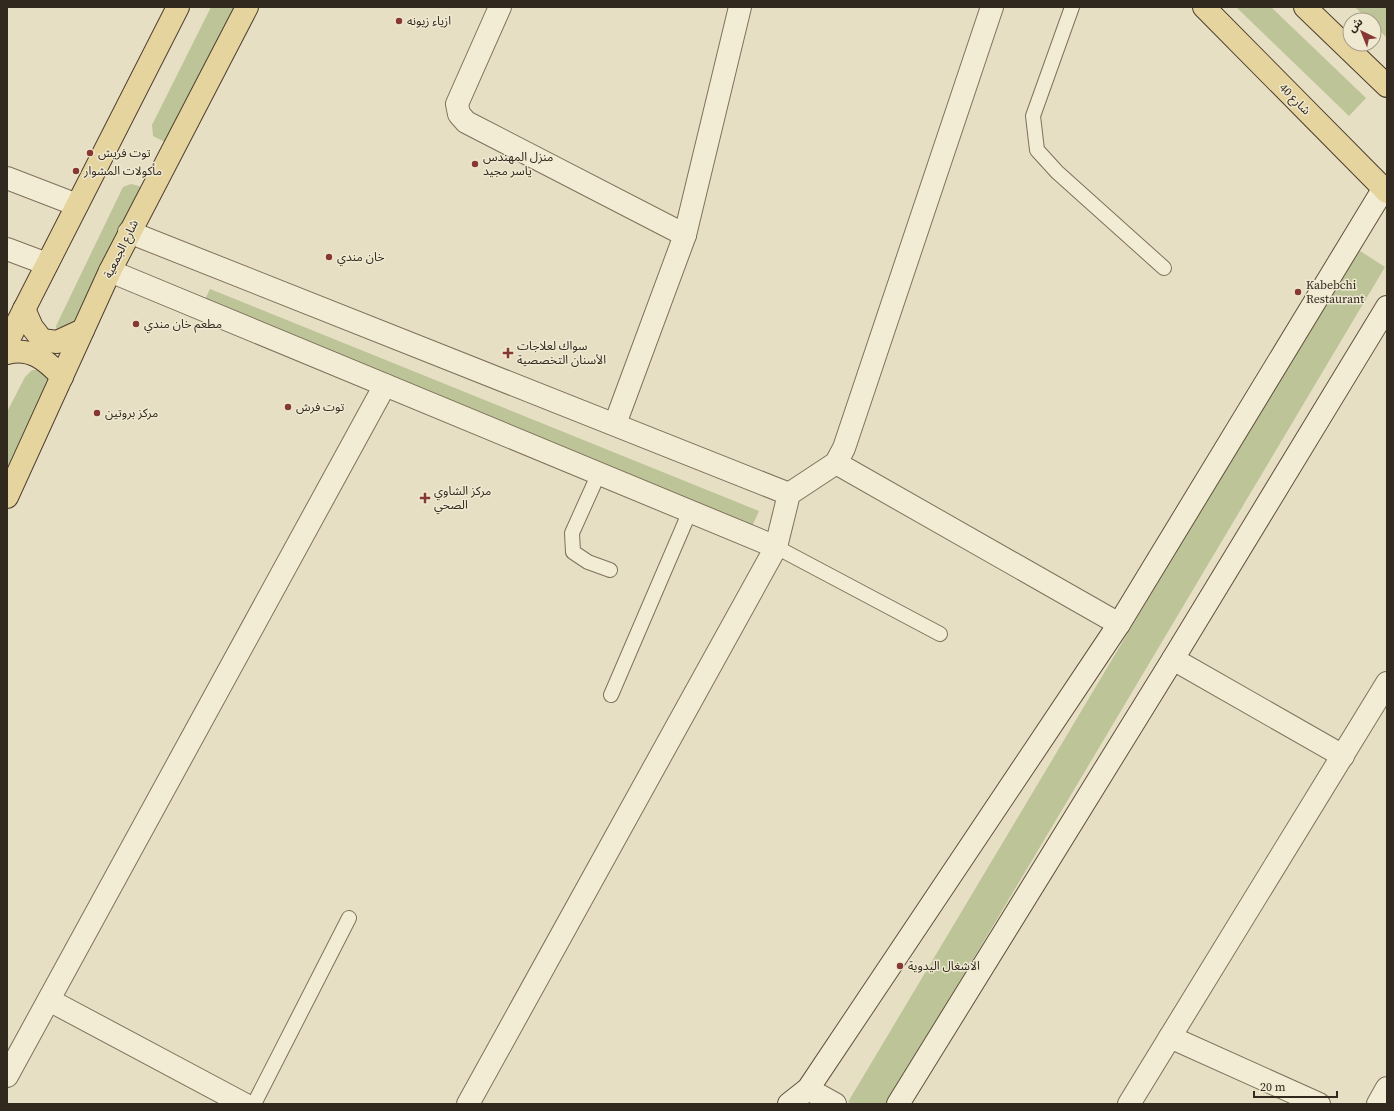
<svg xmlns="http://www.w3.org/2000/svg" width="1394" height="1111" font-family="'Source Serif 4','Noto Sans Arabic',serif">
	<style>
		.green { fill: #bcc498 }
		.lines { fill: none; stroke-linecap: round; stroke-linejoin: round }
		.lane-casing { stroke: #7f715c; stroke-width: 16 }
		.street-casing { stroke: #7f715c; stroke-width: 24 }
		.secondary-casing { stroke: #61523f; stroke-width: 24 }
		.primary-casing { stroke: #4d3f30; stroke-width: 24 }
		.lane { stroke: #f3ecd4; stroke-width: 14 }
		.street { stroke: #f3ecd4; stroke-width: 22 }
		.secondary { stroke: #f3ecd4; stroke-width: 22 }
		.primary { stroke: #e6d49f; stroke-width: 22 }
		.poi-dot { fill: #863834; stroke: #f0e9d1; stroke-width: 1.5 }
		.labels { text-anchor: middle; stroke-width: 3; stroke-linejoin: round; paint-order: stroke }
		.poi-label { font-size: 12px; fill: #31281e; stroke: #f0e9d1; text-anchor: start }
		.street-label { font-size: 12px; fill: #31281e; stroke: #f0e9d1 }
	</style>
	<rect width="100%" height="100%" fill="#e7dfc3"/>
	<g class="green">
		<path d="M211,7h31l-77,135 -12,-6 -1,-11z"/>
		<path d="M1236,7h35l95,91 -17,18z"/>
		<path d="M1355,7h32v31l-13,-13v-5h-6z"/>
		<path d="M131,184l8,2 7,9 -68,140 -20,-1 -2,-8 67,-139z"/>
		<path d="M1357,249l28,18 -498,837h-34l-5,-2z"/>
		<path d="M210,289l549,222 -10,22 -550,-221z"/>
		<path d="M32,370h9l12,12 -46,91v-61l18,-35z"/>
	</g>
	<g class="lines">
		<g class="lane-casing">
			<g id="lane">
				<path d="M1072,7l-39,109 4,34 20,22 107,96"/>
				<path d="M599,473l-27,60 1,19 15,10 22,8"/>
				<path d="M776,547l164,87"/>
				<path d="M611,695l79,-184"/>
				<path d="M254,1104l95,-186"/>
			</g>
		</g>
		<g class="street-casing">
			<g id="street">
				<path d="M500,7l-43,97 2,10 7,8 219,113"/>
				<path d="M7,178l70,27"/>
				<path d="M129,232l660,262"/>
				<path d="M7,249l40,15"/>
				<path d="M110,271l666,276"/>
				<path d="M615,424l70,-189 55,-228"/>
				<path d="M836,463l283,161"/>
				<path d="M1173,659l170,97"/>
				<path d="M49,1000l195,104"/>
				<path d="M1170,1037l149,67"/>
				<path d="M7,1076l378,-691"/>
				<path d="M808,1089l27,15"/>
				<path d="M468,1104l308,-557 13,-53 47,-31 8,-15 148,-441"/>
				<path d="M1129,1104l258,-421"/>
				<path d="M1378,1104l9,-16"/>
			</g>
		</g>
		<g class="secondary-casing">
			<g id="secondary">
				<path d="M789,1104l19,-15 311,-465 265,-436"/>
				<path d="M898,1104l275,-445 214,-352"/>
			</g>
		</g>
		<g class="primary-casing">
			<g id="primary">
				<path d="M1204,7l183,185"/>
				<path d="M1305,7l82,79"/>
				<path d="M24,309l8,18 10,13 15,2 26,-12"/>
				<path d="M7,343l171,-336"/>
				<path d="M7,353c24,-6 39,7 55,24"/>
				<path d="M7,497l103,-226 137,-264"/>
			</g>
		</g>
		<use href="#lane" class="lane"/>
		<use href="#street" class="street"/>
		<use href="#secondary" class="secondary"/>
		<use href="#primary" class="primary"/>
	</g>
	<g class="poi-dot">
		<circle cx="399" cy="21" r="4"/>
		<circle cx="90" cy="153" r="4"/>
		<circle cx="475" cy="164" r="4"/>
		<circle cx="76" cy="171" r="4"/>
		<circle cx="329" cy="257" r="4"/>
		<circle cx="1298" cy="292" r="4"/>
		<circle cx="136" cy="324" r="4"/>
		<path d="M506 347h4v4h4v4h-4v4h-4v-4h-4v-4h4z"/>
		<circle cx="288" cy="407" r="4"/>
		<circle cx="97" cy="413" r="4"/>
		<path d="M423 492h4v4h4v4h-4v4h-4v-4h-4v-4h4z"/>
		<circle cx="900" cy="966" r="4"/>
	</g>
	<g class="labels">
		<g class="poi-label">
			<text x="407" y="25">ازياء زيونه</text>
			<text x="98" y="157">توت فريش</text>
			<text x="483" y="161">منزل المهندس<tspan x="483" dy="14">ياسر مجيد</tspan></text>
			<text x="84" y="175">مأكولات المشوار</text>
			<text x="337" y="261">خان مندي</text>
			<text x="1306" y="289">Kabebchi<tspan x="1306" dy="14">Restaurant</tspan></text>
			<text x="144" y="328">مطعم خان مندي</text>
			<text x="517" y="350">سواك لعلاجات<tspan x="517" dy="14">الأسنان التخصصية</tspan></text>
			<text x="296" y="411">توت فرش</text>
			<text x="105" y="417">مركز بروتين</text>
			<text x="434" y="495">مركز الشاوي<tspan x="434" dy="14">الصحي</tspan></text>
			<text x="908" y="970">الاشغال اليدوية</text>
		</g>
		<g class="street-label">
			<text transform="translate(1295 99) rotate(45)" y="4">شارع 40</text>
			<text transform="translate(121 249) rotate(-64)" y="4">شارع الجمعية</text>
		</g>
	</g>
	<rect width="1394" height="1111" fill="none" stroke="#31281e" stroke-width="16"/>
	<g transform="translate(1362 32) rotate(317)"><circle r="19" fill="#f0e9d1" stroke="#a49c89"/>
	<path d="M0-3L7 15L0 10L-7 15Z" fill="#863834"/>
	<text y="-6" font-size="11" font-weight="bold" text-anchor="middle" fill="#31281e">ش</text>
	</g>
	<path d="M1254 1091v6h83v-6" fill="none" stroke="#31281e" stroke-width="2"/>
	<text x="1260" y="1091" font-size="12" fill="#31281e" stroke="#f0e9d1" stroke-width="3" paint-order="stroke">20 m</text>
</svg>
